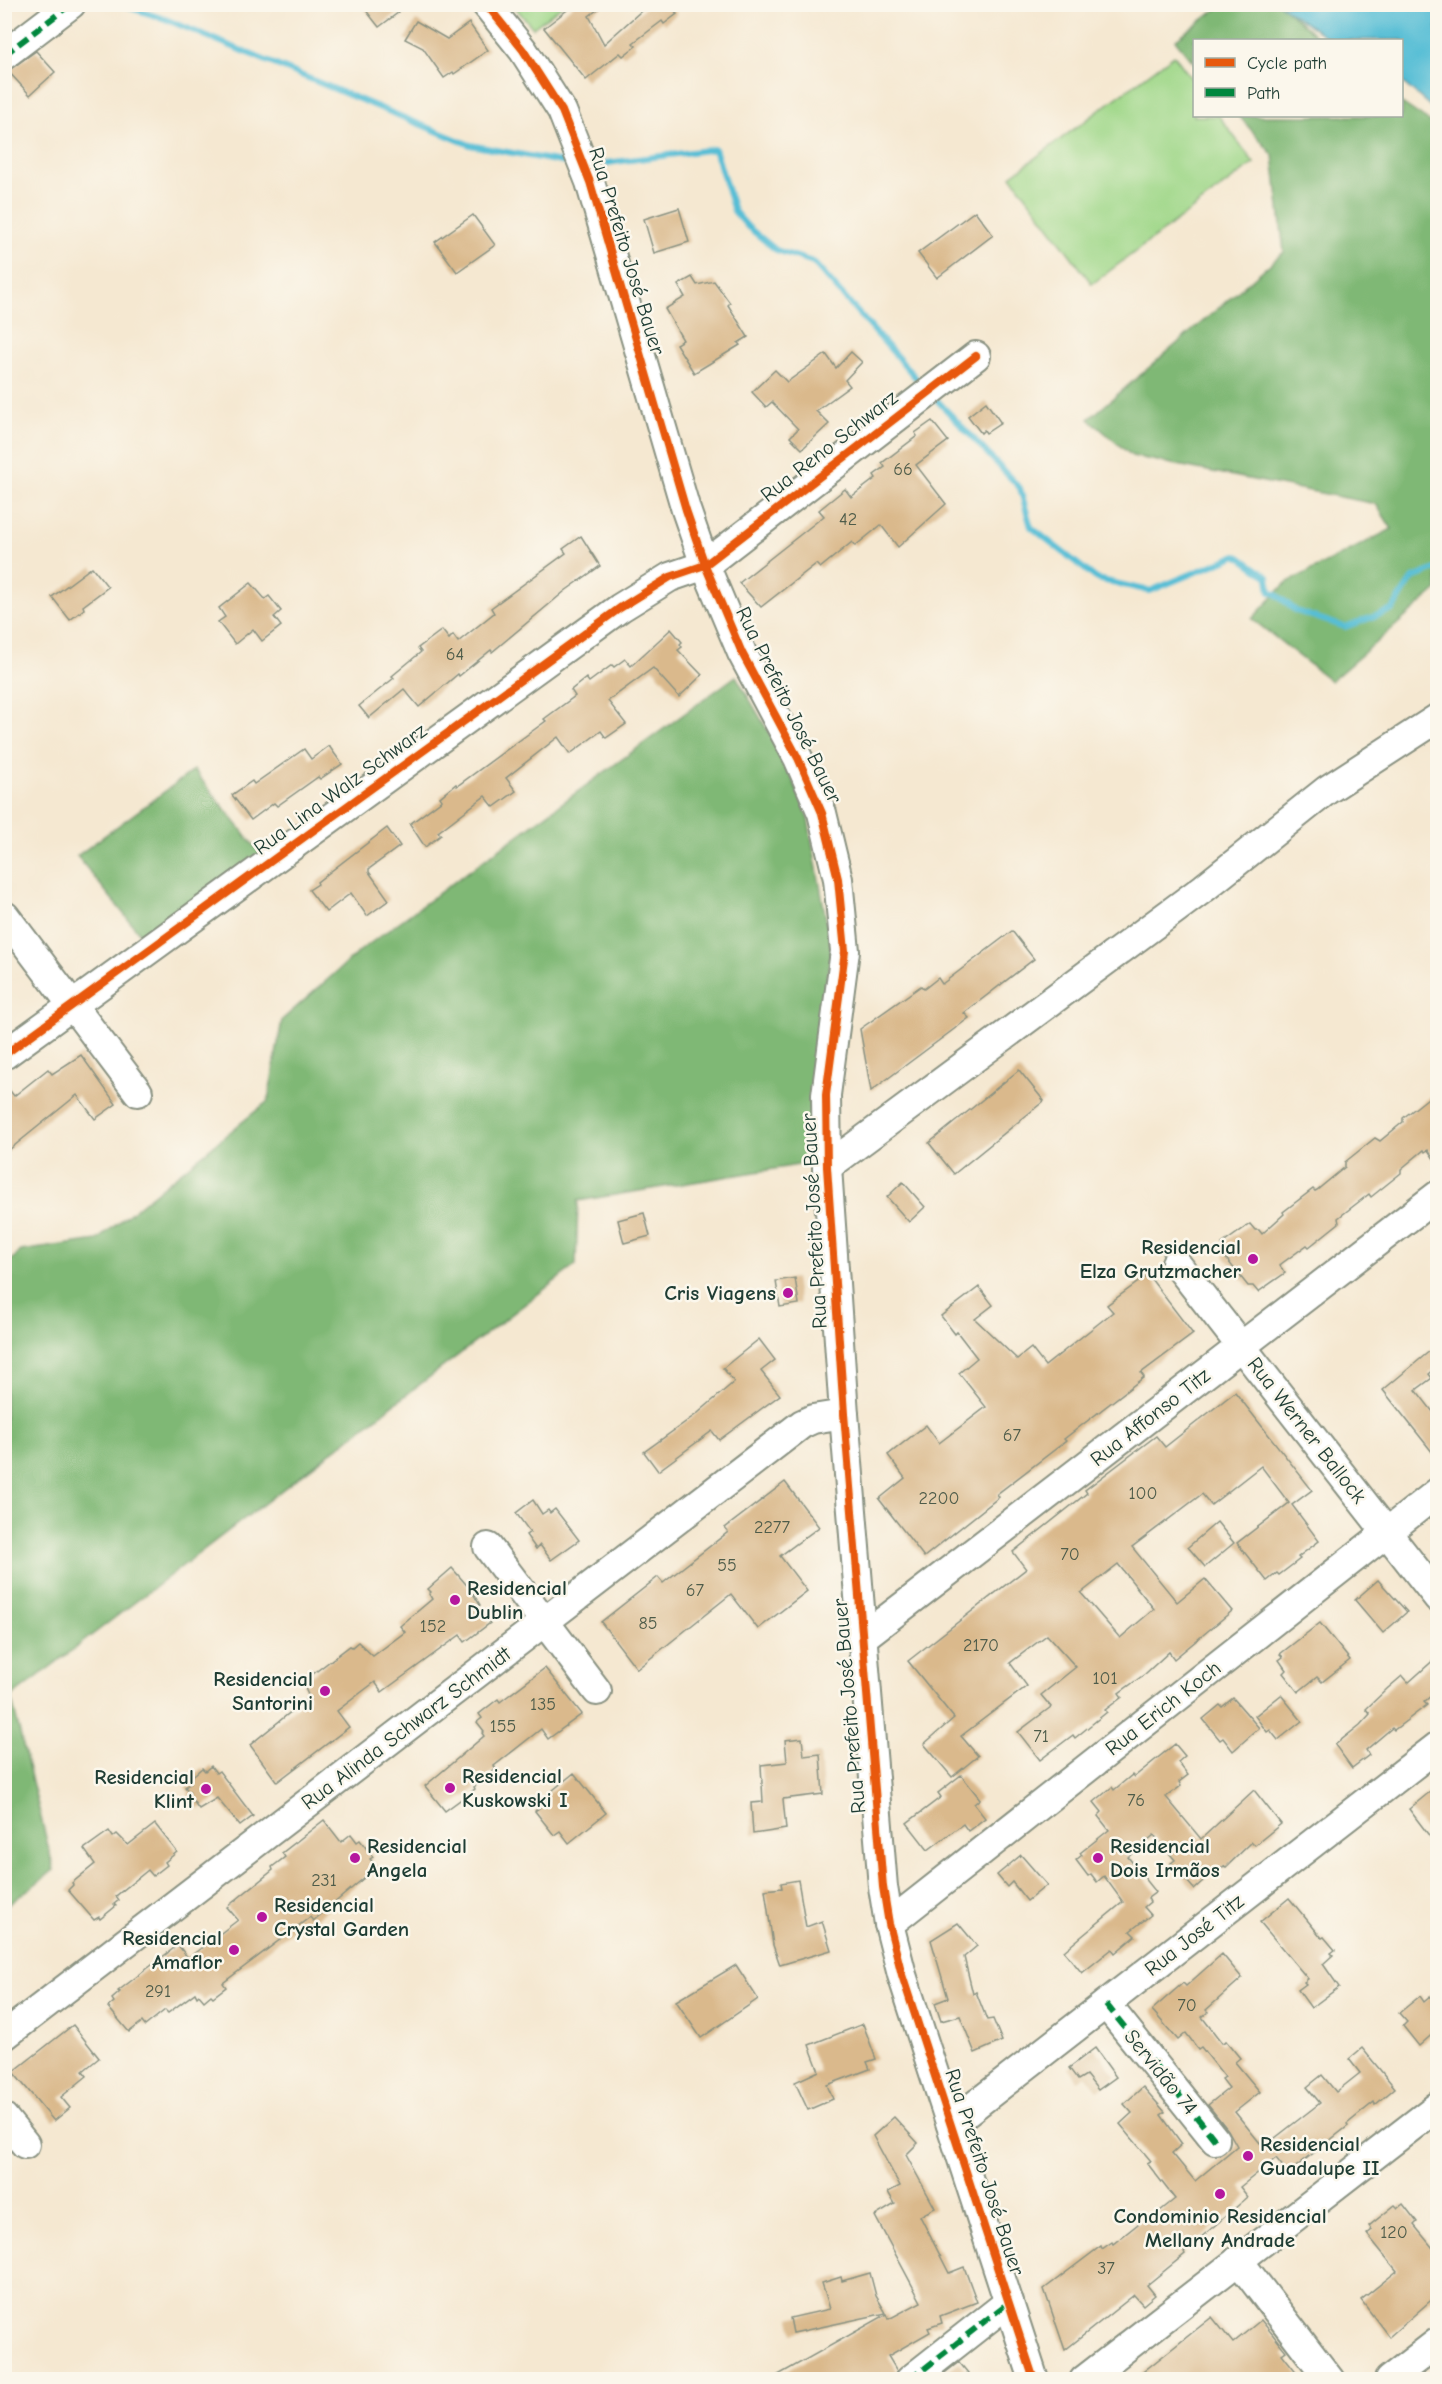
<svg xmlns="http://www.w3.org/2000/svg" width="1442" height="2384" font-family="'Comic Neue',sans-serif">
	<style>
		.green { fill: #9fd788; stroke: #5f8a5e; stroke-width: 1.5 }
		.forest { fill: #7fb874; stroke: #4f7a54; stroke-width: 1.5 }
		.water { fill: #57bed5; stroke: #3b7e84; stroke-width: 1.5 }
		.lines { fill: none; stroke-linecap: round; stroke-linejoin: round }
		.stream { stroke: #57bed5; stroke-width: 6 }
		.building { fill: #dab98c; fill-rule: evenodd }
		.minor-casing { stroke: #8a9282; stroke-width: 32 }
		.minor { stroke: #fff; stroke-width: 28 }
		.quiet { stroke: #00873e; stroke-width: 6; stroke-dasharray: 12 6; stroke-linecap: butt }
		.cycleway-casing { stroke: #fbf7ec; stroke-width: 11 }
		.cycleway { stroke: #e8590c; stroke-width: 8 }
		.poi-dot { fill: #b5179e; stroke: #fbf7ec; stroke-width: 2 }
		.labels { text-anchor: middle; stroke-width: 5; stroke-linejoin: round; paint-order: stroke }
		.number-label { font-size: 18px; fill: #4e5c4a }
		.street-label { font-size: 21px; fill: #1f3d34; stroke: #fbf7ec }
		.poi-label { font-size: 21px; font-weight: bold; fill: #1f3d34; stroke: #fbf7ec; text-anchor: start }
	</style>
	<rect width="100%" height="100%" fill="#fbf7ec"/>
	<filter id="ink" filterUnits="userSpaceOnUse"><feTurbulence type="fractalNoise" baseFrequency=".0167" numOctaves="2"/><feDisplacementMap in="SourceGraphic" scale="12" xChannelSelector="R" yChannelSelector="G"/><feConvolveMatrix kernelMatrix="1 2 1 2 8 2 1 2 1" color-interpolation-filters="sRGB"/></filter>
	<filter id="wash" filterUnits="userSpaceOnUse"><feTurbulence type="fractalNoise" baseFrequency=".008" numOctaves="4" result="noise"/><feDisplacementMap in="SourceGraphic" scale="24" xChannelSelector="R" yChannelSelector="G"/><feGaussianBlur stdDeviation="1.35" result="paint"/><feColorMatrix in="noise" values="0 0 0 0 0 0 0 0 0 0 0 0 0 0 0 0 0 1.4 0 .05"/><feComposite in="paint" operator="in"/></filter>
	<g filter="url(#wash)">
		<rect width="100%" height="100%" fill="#f5e8d1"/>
		<g class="green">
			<path d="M513,5h50l-30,23z"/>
			<path d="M1174,55l20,27v34h25l35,47 -162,121 -81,-108z"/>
		</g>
		<g class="forest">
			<path d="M1280,4l41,36h-127v23l-19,-23 47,-35z"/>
			<path d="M1402,103l35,24v463l-106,91 -79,-62 34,-36 106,-54 -16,-25 -244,-48 -43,-37 195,-167 -11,-97 -34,-39h163z"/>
			<path d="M736,676l46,79 25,58 24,134 -19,140 -2,76 -232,38 -2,64 -565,432 43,173 -49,37v-641l16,-15 76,-11 171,-139 14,-81 79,-70z"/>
			<path d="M194,770l69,87 -119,82 -67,-83z"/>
		</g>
		<path class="water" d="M1280,5h157v107l-35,-30v-42h-71z"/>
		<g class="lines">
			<g class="stream">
				<path d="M118,4l47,15 305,126 102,19"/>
				<path d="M607,163l108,-14 19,62 14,16 28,23 37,12 103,116"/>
				<path d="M935,398l85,90 11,39 66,52 53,12 87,-36 31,22 2,15 6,2 20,17 49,16 47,-17 21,-32 25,-10"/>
			</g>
		</g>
		<g id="blocks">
			<g class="building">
				<path d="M361,4h25l13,8 -20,15z"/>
				<path d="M575,4h30l-16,12 15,28 45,-40h34l-8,7 2,3 -13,10 -2,-3 -29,22 3,3 -13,10 -3,-3 -34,27 -42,-52z"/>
				<path d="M416,21l31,18 22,-16 19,27 -34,24 -1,-2 -9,6 -21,-30 -18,-9z"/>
				<path d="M36,51l19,21 -25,23 -22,-24z"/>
				<path d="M679,208l10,34 -35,11 -10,-34z"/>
				<path d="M975,211l18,24 -56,43 -19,-25z"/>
				<path d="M473,215l22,30 -38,27 -22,-30z"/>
				<path d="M692,277l5,8 17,-4 16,22 -2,2 20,32 -10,6 2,2 -46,28 -18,-29 7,-4 -18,-31 20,-12 -7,-12z"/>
				<path d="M851,352l11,10 -17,18 5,6 -34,25 13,13 -27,25 -12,-12 8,-8 -26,-27 -6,5 -14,-15 23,-22 12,12 39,-28 10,14z"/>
				<path d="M986,402l15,21 -15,10 -2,-3 -3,3 -13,-17z"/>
				<path d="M932,421l16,20 -32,24 30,39 -48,43 -17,-22 -26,21 -3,-4 -32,26 -4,-4 -55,43 -22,-24 85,-67 -5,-6 26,-21 6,8 25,-19 -2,-3 11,-8 -3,-4 35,-27 -2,-3z"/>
				<path d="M581,536l19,30 -35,25 -73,61 -1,-2 -32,26 -1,-2 -39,33 -15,-18 -35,29 -10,-12 35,-28 -2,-2 29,-24 -3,-4 24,-18 7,9 4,-4 5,7 36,-29 -3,-5 75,-55 -3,-4z"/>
				<path d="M92,567l16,20 -25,19 1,3 -14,11 -18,-23z"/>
				<path d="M251,583l14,16 4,-3 12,15 -7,6 7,9 -19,15 -9,-12 -18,15 -17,-22 7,-5 -6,-9z"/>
				<path d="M671,629l11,13 -2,2 2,3 -4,3 24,25 -23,22 -26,-29 -45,33 18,23 -20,14 -5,-7 -31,23 -12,-17 -52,41 10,13 -22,16 -9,-11 -47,36 3,3 -16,12 -15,-23 32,-24 -2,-3 16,-13 1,2 89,-65 -2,-2 31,-23 -4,-6 15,-12 3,4 23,-17 2,2 11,-8 6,7z"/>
				<path d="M329,746l13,18 -22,15 -2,-2 -41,29 -3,-3 -23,17 -19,-25 20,-14 2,3 50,-35 7,10z"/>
				<path d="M387,828l13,18 -31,23v3l20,28 -22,16 -16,-23 -25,19 -17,-22 9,-6 -1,-2z"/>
				<path d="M1012,931l22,28 -70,54 5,5 -98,73 -11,-62 61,-43 3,3 14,-11 4,6z"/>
				<path d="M81,1055l35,49 -21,15 -18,-24 -73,59v-71l10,13 34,-27 4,5z"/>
				<path d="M1019,1070l25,31 -90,73 -25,-31z"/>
				<path d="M1437,1091v72l-9,-13 -3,2 -1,-2 -23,19v4l-30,24 -2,-3 -31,24 1,5 -30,24 -2,-2 -26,19 -1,2 5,7 -27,19 -5,-6h-5l-24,-30 3,-2 -2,-3 2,-1 -5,-6 28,-20 5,6h4l3,4 22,-20 -1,-2 30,-23 2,2 2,-1 28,-23v-5l30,-24 5,3 23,-19v-4z"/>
				<path d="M903,1182l22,25 -16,15 -22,-25z"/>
				<path d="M644,1213l6,23 -26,7 -6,-23z"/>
				<path d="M1148,1275l45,59 -52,39 3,4 -80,62 2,2 -69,53 2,3 -75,60 -45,-58 26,-21 -17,-23 38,-30 13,18 47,-36 -27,-34 18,-15 -20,-26 -2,2 -14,-18 38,-29 14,18 -18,14 42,40 14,-11 14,18 68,-54 -6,-7z"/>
				<path d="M795,1278l4,26 -19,3 -4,-26z"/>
				<path d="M759,1339l16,21 -14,11 19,24 -61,45 -7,-9 -54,40 -14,-19 54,-39 36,-31 -11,-14z"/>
				<path d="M1437,1345v22l-8,7 3,4 -16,12 21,27v41l-54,-68z"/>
				<path d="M1235,1392l77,98 -20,15 27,36 -21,16 2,2 -21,16 -2,-2 -10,8 -30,-38 52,-40 -28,-37 -50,39 -9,-11 -70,53 45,55 28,-23 27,32 -58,48 -5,-7 -24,22 -26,19 3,4 -17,13 2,2 -32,26 -2,-3 -33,25 -22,-28 33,-25 -10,-12 35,-28 -29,-32 -37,28 17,23 -66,50 17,20 -26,21 -28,-33 30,-26 -46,-57 118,-92 -13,-17 74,-59 -2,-3 71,-54 9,11zM1118,1564l36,45 -34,29 -39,-45z"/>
				<path d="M785,1482l34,45 -39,29 27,35 -49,38 -27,-35 -94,75 -36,-47 57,-45 5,6 65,-51 -3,-4z"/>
				<path d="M533,1500l9,14 6,-4 2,3 5,-4 24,31 -28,20 -11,-15 -4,4 -10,-14 4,-3 -14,-19z"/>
				<path d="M1217,1522l17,21 -29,24 -17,-20z"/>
				<path d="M452,1568l19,22 9,15 -3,2 13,16 -25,19 -5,-7 -78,57 -7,-10 -12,9 -26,20 12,16 -72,55 -27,-37 59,-48 -6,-13 7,-6 -1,-1 41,-31 2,1 6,-5 15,14 32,-24 -5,-6 32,-27 -3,-5 2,-2 -3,-3z"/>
				<path d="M1378,1580l29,32 -24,21 -28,-33z"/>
				<path d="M1320,1623l30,37 -28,22 -5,-5 -19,15 -15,-19 3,-3 -7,-10 4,-3 -3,-3z"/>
				<path d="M1437,1657v28l-7,6 3,3 -9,8 3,3 -33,25 -2,-2 -26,22 3,5 -17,13 -17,-23 25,-20 10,-11 -4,-5 22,-21 14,-12 6,7z"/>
				<path d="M545,1668l37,46 -34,25 -7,-10 -47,37 2,3 -22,18 1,2 -30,22 -20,-25 59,-50 -2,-3 2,-2 -7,-9 5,-4 -3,-4 19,-15 2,3z"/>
				<path d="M1281,1695l21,26 -24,19 -8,-10 -3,2 -12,-16z"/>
				<path d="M1233,1698l26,30 -26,23 -10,-13 -3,2 -17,-21 17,-14 2,2z"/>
				<path d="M802,1738l2,18 16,-2 3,40 -40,5 3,30 -33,5 -2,-31 12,-1 -2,-37 26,-3 -2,-22z"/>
				<path d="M1175,1744l10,12 -7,6 10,13 -9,7 2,4 -15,11 35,42 53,-49 27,34 -26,21 -3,-3 -26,25 -2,-1 -10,9 -2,-2 -18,16 -23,-26 4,-3 -21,-25 -26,22 28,35 -8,6 2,4 -6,5 7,8 -21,16 5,5 -20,17 -3,-4 -30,24 -18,-22 59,-49 -19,-26 -7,6 -6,-8 -3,2 -12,-16 6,-5 -2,-2 29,-23 -11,-14 4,-4 -8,-10 18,-15 2,3 18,-15 2,2z"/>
				<path d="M211,1766l5,7 3,-2 34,45 -13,10 -23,-28 -18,11 -11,-15 2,-1 -5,-6 6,-4 -3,-3 14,-12 3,3z"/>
				<path d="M574,1773l32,40 -37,30 -9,-12 -6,4 -19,-24 5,-4 -3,-4z"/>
				<path d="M961,1775l19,24 -6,5 11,14 -17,13 -5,-7 -35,26 -21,-27 34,-26 -3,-4z"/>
				<path d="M1437,1786v60l-28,-37z"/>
				<path d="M324,1820l17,22 10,-8 6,8 3,-2 13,17 -3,2 7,8 -64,54 -3,-4 -87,66 3,4 -13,10 -2,-2 -7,6 -5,-6 -2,2 -2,-4 -27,20 -3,-3 -20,16 -3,-4 -13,10 -21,-25 6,-5 -2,-3 8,-7 -2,-1 60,-46 10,13 50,-38 -11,-13 46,-37 -1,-3 13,-10 -3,-4z"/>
				<path d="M155,1824l22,28 -12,10 2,3 -14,11 -5,-6 -32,26 3,4 -5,4 2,2 -16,13 -1,-2 -5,3 -26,-30 5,-5 -1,-2 23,-19 -11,-15 25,-18 4,6 4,-3 11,11z"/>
				<path d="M1021,1855l26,30 -20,16 -15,-19 -5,5 -10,-12z"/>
				<path d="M798,1880l8,47 16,-6 9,29 -51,15 -7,-20 -8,-55 17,-2 -1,-5z"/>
				<path d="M1289,1898l33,40 2,-1 11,13 -4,3 2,2 -10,9 16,23 -28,21 -13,-18 8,-6 -2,-2 4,-3 -48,-57z"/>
				<path d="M958,1923l19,23 -13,11 9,37 3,-2 11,28 6,-1 9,22 -27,12 -15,-37 -19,5 -6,-18 13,-5 -17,-58z"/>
				<path d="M1222,1954l20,24 -36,32 2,2 -6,5 20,26 4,-2 14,17 -5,4 25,30 -25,20 25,31 3,-2 3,4 54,-42 -13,-16 15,-12 14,17 24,-19 -11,-14 13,-11 33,40 -20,17 -1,-3 -27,22 1,2 -60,47 -12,-15 -21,17 -15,12 8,10 -64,55 1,2 -38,31 8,10 -12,10 -9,-10 -69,55 -21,-61 57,-43 1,3 10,-7 1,2 35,-28 2,3 25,-20 -28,-36 4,-2 -31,-37 12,-11 -8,-9 19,-17 22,25 -4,3 21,29 -10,9 23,28 42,-35 -9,-16 -20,-25 21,-17 -7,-9 3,-2 -24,-30 -3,2 -12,-16 -8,7 -26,-30 31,-27 3,3z"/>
				<path d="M736,1965l22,34 -57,39 -25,-37z"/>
				<path d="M1437,1991v39l-18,16 -16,-20 4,-4 -8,-9 21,-17 4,6z"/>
				<path d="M863,2024l13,35 -9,3 3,7 -43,16 6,14 -25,11 -13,-28 24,-11 -10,-26z"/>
				<path d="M73,2025l26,33 -16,13 4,5 -26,21 9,11 -16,13 -41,-49z"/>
				<path d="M1095,2048l21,29 -18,13 -12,-15 -8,5 -9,-12z"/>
				<path d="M894,2117l24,26 -12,12 29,53 -15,8 29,57 15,-6 13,35 -37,14 2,7 -14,5 2,4 -42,24 9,15 -3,8h-123l116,-65 2,5 32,-17 -46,-86 20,-12 -7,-12 12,-6 -27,-50z"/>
				<path d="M1403,2204l14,18 -3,3 23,28v42l-48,42 -28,-37 36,-29 -30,-37 5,-4 -3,-4 26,-21 3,3z"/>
				<path d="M870,2273l6,23 10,17 -93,20 -3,-15 40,-9 -8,-26 19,-6 1,4z"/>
				<path d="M1212,2317l21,26 28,-23 25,31 -4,3 20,25h-168z"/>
				<path d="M959,2362l14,17h-36z"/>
			</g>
		</g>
	</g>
	<g filter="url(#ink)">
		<use href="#blocks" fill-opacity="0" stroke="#8a9282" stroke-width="1.5"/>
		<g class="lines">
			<g class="minor-casing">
				<g id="minor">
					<path d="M486,4l37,46 39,61 28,71 96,328 19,55 37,88 56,105 24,55 16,66 7,72 -19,144 1,72 17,247 39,473 6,37 13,51 132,405"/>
					<path d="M4,55l67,-51"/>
					<path d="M5,916l133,176"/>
					<path d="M4,1055l616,-447 50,-31 35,-12 271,-209"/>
					<path d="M827,1167l377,-279 123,-98 111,-72"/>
					<path d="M1176,1263l262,335"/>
					<path d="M488,1547l109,144"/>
					<path d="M862,1638l576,-443"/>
					<path d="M889,1924l549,-432"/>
					<path d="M1106,2004l109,136"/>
					<path d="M4,2036l798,-612 11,-5 31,-5"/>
					<path d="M4,2118l21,26"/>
					<path d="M951,2124l487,-378"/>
					<path d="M1238,2260l92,120"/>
					<path d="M910,2380l99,-78"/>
					<path d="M1084,2380l354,-274"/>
					<path d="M1389,2380l49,-38"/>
				</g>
			</g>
			<use href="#minor" class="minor"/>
			<g class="quiet">
				<path d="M4,55l67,-51"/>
				<path d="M1106,2004l109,136"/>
				<path d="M910,2380l99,-78"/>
			</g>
			<g class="cycleway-casing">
				<g id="cycleway">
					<path d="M486,4l37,46 39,61 28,71 96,328 19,55 37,88 56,105 24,55 16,66 7,72 -19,144 1,72 17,247 39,473 6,37 13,51 132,405"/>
					<path d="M4,1055l616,-447 50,-31 35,-12 271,-209"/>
				</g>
			</g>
			<use href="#cycleway" class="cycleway"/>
		</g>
	</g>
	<g class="poi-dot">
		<circle cx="1253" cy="1259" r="6"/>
		<circle cx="788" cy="1293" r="6"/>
		<circle cx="455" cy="1600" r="6"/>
		<circle cx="325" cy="1691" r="6"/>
		<circle cx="450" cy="1788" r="6"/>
		<circle cx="206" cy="1789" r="6"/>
		<circle cx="355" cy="1858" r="6"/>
		<circle cx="1098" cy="1858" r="6"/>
		<circle cx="262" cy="1917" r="6"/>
		<circle cx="234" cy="1950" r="6"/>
		<circle cx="1248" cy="2156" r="6"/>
		<circle cx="1220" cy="2194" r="6"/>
	</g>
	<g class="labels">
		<g class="number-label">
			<text x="903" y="475">66</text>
			<text x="848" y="525">42</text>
			<text x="455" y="660">64</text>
			<text x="1012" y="1441">67</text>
			<text x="1143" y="1499">100</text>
			<text x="939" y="1504">2200</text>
			<text x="772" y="1533">2277</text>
			<text x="1070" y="1560">70</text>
			<text x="727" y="1571">55</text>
			<text x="695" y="1596">67</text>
			<text x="648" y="1629">85</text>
			<text x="433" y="1632">152</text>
			<text x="981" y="1651">2170</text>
			<text x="1105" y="1684">101</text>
			<text x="543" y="1710">135</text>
			<text x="503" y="1732">155</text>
			<text x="1041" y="1742">71</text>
			<text x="1136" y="1806">76</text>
			<text x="324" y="1886">231</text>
			<text x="158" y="1997">291</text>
			<text x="1187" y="2011">70</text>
			<text x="1394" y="2238">120</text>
			<text x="1106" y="2274">37</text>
		</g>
		<g class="street-label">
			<text transform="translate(627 251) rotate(73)" y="7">Rua Prefeito José Bauer</text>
			<text transform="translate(829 446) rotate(-38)" y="7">Rua Reno Schwarz</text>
			<text transform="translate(789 705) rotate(64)" y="7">Rua Prefeito José Bauer</text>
			<text transform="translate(340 789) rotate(-36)" y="7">Rua Lina Walz Schwarz</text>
			<text transform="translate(814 1221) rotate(-93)" y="7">Rua Prefeito José Bauer</text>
			<text transform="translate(1150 1417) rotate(-38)" y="7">Rua Affonso Titz</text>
			<text transform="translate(1307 1430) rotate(52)" y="7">Rua Werner Ballock</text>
			<text transform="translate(849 1706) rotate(-95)" y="7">Rua Prefeito José Bauer</text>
			<text transform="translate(1163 1708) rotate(-38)" y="7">Rua Erich Koch</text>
			<text transform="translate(406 1728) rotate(-37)" y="7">Rua Alinda Schwarz Schmidt</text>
			<text transform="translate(1194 1935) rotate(-38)" y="7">Rua José Titz</text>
			<text transform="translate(1161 2072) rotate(51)" y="7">Servidão 74</text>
			<text transform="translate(985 2172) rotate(72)" y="7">Rua Prefeito José Bauer</text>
		</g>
		<g class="poi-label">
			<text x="1241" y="1254" text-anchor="end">Residencial<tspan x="1241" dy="24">Elza Grutzmacher</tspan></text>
			<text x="776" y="1300" text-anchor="end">Cris Viagens</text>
			<text x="467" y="1595">Residencial<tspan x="467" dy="24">Dublin</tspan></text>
			<text x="313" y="1686" text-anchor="end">Residencial<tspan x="313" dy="24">Santorini</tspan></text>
			<text x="462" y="1783">Residencial<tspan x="462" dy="24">Kuskowski I</tspan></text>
			<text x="194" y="1784" text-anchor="end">Residencial<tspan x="194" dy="24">Klint</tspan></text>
			<text x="367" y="1853">Residencial<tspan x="367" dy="24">Angela</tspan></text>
			<text x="1110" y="1853">Residencial<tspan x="1110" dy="24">Dois Irmãos</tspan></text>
			<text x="274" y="1912">Residencial<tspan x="274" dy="24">Crystal Garden</tspan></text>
			<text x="222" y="1945" text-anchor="end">Residencial<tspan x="222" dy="24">Amaflor</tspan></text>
			<text x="1260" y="2151">Residencial<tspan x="1260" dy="24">Guadalupe II</tspan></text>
			<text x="1220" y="2223" text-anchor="middle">Condominio Residencial<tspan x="1220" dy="24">Mellany Andrade</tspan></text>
		</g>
	</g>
	<rect width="1442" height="2384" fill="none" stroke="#fbf7ec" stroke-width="24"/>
	<rect x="1193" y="39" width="210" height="78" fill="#fbf7ec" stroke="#a3ada2" stroke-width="1.5"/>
	<rect x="1205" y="58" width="30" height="9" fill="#e8590c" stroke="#a3ada2" stroke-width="1.5"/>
	<text x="1247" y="69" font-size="18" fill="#1f3d34">Cycle path</text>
	<rect x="1205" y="88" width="30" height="9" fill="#00873e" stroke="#a3ada2" stroke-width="1.5"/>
	<text x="1247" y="99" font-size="18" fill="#1f3d34">Path</text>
</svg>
